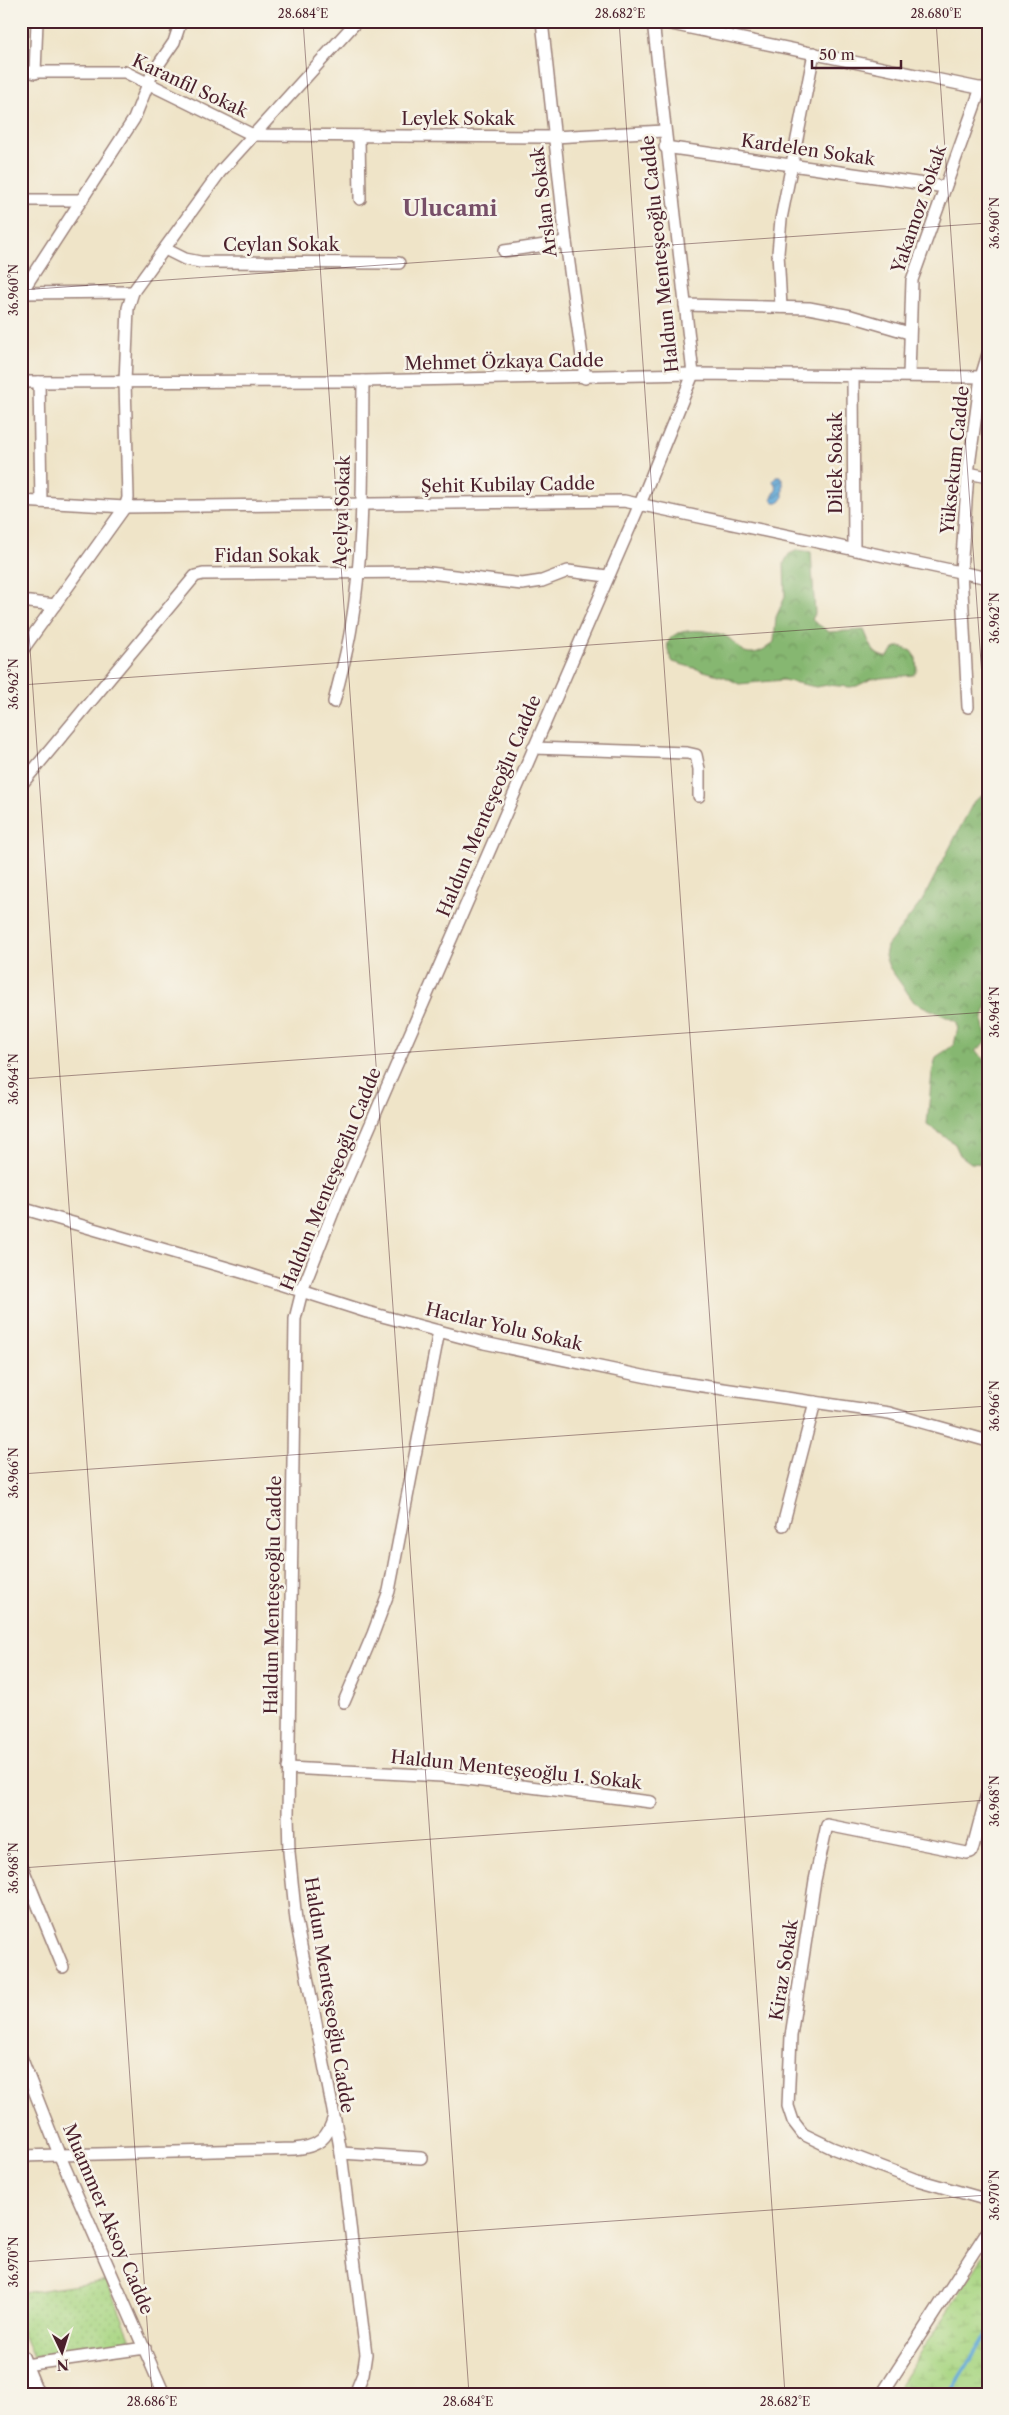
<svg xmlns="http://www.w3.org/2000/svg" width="1009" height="2415" font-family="'Libre Caslon Text',serif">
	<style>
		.grass { fill: url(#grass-dots); stroke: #7a7a57 }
		.forest { fill: url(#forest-crowns); stroke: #686b4e }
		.wetland { fill: url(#wetland-marsh); stroke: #7a7a57 }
		.water { fill: url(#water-waves); stroke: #546380 }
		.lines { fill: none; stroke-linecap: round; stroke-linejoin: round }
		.stream { stroke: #5fa7d6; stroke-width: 4 }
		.minor-casing { stroke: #9c827a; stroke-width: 14 }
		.major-casing { stroke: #9c827a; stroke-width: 18 }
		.minor { stroke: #fff; stroke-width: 11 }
		.major { stroke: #fff; stroke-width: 15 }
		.ticks { fill: none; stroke: #4a1f2b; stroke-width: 1; stroke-opacity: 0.45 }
		.labels { text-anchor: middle; stroke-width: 5; stroke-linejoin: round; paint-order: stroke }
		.street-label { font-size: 18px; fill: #4a1f2b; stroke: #f7f3e8 }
		.district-label { font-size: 22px; font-weight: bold; fill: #774f68; stroke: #f7f3e8 }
		.neatline { fill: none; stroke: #4a1f2b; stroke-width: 2 }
		.ticks-label { font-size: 12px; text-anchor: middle; fill: #4a1f2b }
	</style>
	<defs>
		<pattern id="grass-dots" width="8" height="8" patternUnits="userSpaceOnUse" patternTransform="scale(1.25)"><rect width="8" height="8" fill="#a9d683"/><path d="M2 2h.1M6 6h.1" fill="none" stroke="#93b771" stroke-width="1.8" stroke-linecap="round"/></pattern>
		<pattern id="forest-crowns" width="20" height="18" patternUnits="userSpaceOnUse" patternTransform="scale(1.25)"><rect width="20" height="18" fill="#86b771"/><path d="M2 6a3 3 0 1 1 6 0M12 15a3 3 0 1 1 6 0" fill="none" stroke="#70945d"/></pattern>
		<pattern id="wetland-marsh" width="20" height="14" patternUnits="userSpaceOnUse" patternTransform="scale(1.25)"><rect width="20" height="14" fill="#a9d683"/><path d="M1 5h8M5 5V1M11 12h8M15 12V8" fill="none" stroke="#93b771"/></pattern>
		<pattern id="water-waves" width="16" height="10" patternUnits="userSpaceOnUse" patternTransform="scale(1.25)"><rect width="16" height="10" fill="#5fa7d6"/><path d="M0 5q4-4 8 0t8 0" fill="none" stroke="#5087ae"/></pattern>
	</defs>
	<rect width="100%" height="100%" fill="#f7f3e8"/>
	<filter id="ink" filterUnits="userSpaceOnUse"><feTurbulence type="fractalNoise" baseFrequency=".02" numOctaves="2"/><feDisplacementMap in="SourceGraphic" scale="10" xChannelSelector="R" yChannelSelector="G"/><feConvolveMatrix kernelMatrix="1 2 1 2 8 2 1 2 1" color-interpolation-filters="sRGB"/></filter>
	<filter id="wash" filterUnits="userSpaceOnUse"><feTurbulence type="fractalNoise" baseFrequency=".0096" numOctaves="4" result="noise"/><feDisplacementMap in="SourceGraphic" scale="20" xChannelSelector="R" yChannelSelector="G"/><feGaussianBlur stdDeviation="1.12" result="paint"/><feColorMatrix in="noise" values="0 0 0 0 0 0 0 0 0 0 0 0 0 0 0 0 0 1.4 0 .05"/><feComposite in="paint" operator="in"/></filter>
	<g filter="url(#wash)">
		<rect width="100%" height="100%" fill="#efe4c8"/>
		<path class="grass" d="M107,2281l26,63 -100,13 -12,-27v-37z"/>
		<g class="forest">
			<path d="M798,550l13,2 4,61 -3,7 17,12 35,-2c6,12 7,26 23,27l9,-10h5l10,4 5,7 1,12 -4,5 -42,4 -14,7 -7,1 -22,-2 -12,2 -33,-7 -44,4 -14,-7 -52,-15c-22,-36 29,-35 50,-27 9,3 14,13 22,17 11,4 22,-4 29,-10l2,-25 9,-20 -1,-34 5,-9z"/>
			<path d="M988,792v212c-3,6 -6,14 -5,20 4,16 8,17 -8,27l13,11v102l-17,-1 -11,-8 -5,-11 -28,-20 5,-51 4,-16 18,-12 4,-18 -1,-5 -43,-20 -25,-35 -4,-11 2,-10 35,-45 52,-100z"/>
		</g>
		<path class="wetland" d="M988,2249v145h-94l89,-137z"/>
		<path class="water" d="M776,476h5l2,4v18l-3,4h-6l-3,-3 6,-11 -4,-7z"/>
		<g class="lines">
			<path class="stream" d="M949,2394l39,-62"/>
		</g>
	</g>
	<g filter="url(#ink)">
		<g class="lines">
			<g class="minor-casing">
				<g id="minor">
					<path d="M542,21l24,221 19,136"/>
					<path d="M657,21l331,69"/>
					<path d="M21,72h104l128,63 301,2 110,-6"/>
					<path d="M35,73l2,-52"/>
					<path d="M359,136l1,63"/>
					<path d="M665,147l280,40"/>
					<path d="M21,200h61"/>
					<path d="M165,249l20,10 15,3 199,1"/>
					<path d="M504,251l62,-9"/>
					<path d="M21,293l113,-174 18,-45 22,-32 7,-21"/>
					<path d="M21,293l112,-1"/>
					<path d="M685,305l124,3 42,8 58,17"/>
					<path d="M781,307l-3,-54 3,-34 33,-166"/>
					<path d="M909,375l3,-95 69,-192"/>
					<path d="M853,376l1,173"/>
					<path d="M21,382l342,-1 330,-7 295,3"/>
					<path d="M39,382l2,120"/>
					<path d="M968,473l20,4"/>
					<path d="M21,501l104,6 499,-6 364,77"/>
					<path d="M21,601l34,4"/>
					<path d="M21,652l104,-145 3,-9 -3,-116 3,-74 5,-16 87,-120 137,-151"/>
					<path d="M334,702c6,-25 13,-49 17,-74 14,-81 11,-165 12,-247"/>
					<path d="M968,707l-7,-136 7,-98 13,-96 7,-23"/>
					<path d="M533,748l154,5 9,2 3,14v27"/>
					<path d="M21,785l174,-209 8,-2 218,-2 101,12 20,-3 26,-10 39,5"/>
					<path d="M21,1208l224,65 122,39 117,31 178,37 227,33 99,28"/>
					<path d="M783,1525l32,-123"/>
					<path d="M344,1702l29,-68 16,-43 50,-260"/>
					<path d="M288,1768l154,8 209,26"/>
					<path d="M988,1790l-15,57 -2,5 -4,1 -140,-28 -12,55 -24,156 -3,70 5,15 10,13 29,14 82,31 74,21"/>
					<path d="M21,1864l42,103"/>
					<path d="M21,2057l38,97 105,240"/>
					<path d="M335,2120l6,33 25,201 -3,20 -8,20"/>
					<path d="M341,2153l80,5"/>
					<path d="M21,2156l273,-7c24,-2 34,-10 40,-33l-38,-196 -7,-68 -1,-37 7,-496 7,-28 35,-89 303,-698 53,-130 -40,-353"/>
					<path d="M25,2365l120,-17"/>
					<path d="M882,2394l106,-164"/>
				</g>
			</g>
			<g class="major-casing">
				<path id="major" d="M21,2357l15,37"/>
			</g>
			<use href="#minor" class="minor"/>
			<use href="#major" class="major"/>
		</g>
	</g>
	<path class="ticks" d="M303,21l166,2373M619,21l166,2373M936,21l52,741M21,290l967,-67M21,519l131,1875M21,685l967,-68M21,1079l967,-67M21,1474l967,-68M21,1868l967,-68M21,2262l967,-67"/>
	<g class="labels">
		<g class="street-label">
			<text transform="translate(190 86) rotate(25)" y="6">Karanfil Sokak</text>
			<text x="458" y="125">Leylek Sokak</text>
			<text transform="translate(808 150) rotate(8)" y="6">Kardelen Sokak</text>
			<text transform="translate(544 202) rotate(-97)" y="6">Arslan Sokak</text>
			<text transform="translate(919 209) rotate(-71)" y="6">Yakamoz Sokak</text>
			<text x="281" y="251">Ceylan Sokak</text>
			<text transform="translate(660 254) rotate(-96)" y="6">Haldun Menteşeoğlu Cadde</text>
			<text transform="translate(504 362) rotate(-1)" y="6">Mehmet Özkaya Cadde</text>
			<text transform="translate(955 460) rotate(-84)" y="6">Yüksekum Cadde</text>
			<text transform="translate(836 463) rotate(-90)" y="6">Dilek Sokak</text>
			<text transform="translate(508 485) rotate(-1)" y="6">Şehit Kubilay Cadde</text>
			<text transform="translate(342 512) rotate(-88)" y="6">Açelya Sokak</text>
			<text x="267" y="562">Fidan Sokak</text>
			<text transform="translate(489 806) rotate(-67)" y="6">Haldun Menteşeoğlu Cadde</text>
			<text transform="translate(331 1179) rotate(-68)" y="6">Haldun Menteşeoğlu Cadde</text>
			<text transform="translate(504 1327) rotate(13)" y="6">Hacılar Yolu Sokak</text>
			<text transform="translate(273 1595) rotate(-89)" y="6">Haldun Menteşeoğlu Cadde</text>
			<text transform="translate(516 1770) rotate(6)" y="6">Haldun Menteşeoğlu 1. Sokak</text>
			<text transform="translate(784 1970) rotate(-81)" y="6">Kiraz Sokak</text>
			<text transform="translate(329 1995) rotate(81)" y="6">Haldun Menteşeoğlu Cadde</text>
			<text transform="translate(108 2219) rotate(67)" y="6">Muammer Aksoy Cadde</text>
		</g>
		<g class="district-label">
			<text x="450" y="216">Ulucami</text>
		</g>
	</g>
	<rect width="1009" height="2415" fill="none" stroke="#f7f3e8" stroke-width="55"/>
	<g transform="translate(62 2352) rotate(176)" stroke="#f7f3e8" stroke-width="4" paint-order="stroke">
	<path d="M0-4L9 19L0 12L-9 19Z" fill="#4a1f2b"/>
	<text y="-8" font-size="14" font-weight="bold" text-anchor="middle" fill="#4a1f2b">N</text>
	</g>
	<path d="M812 60v8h89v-8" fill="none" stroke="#4a1f2b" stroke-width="2.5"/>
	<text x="819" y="60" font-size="15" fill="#4a1f2b" stroke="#f7f3e8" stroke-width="4" paint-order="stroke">50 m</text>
	<rect x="28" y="28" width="954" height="2360" class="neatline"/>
	<g class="ticks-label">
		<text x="303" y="18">28.684°E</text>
		<text x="620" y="18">28.682°E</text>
		<text x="936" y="18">28.680°E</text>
		<text transform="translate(995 223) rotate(-90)" y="4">36.960°N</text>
		<text transform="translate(14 290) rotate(-90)" y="4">36.960°N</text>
		<text transform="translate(995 618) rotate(-90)" y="4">36.962°N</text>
		<text transform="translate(14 684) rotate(-90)" y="4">36.962°N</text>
		<text transform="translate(995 1012) rotate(-90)" y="4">36.964°N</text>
		<text transform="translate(14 1079) rotate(-90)" y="4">36.964°N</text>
		<text transform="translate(995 1406) rotate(-90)" y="4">36.966°N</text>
		<text transform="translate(14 1473) rotate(-90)" y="4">36.966°N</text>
		<text transform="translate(995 1801) rotate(-90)" y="4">36.968°N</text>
		<text transform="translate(14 1868) rotate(-90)" y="4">36.968°N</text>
		<text transform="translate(995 2195) rotate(-90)" y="4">36.970°N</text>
		<text transform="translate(14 2262) rotate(-90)" y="4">36.970°N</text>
		<text x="152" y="2406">28.686°E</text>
		<text x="468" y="2406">28.684°E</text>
		<text x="785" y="2406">28.682°E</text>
	</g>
</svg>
